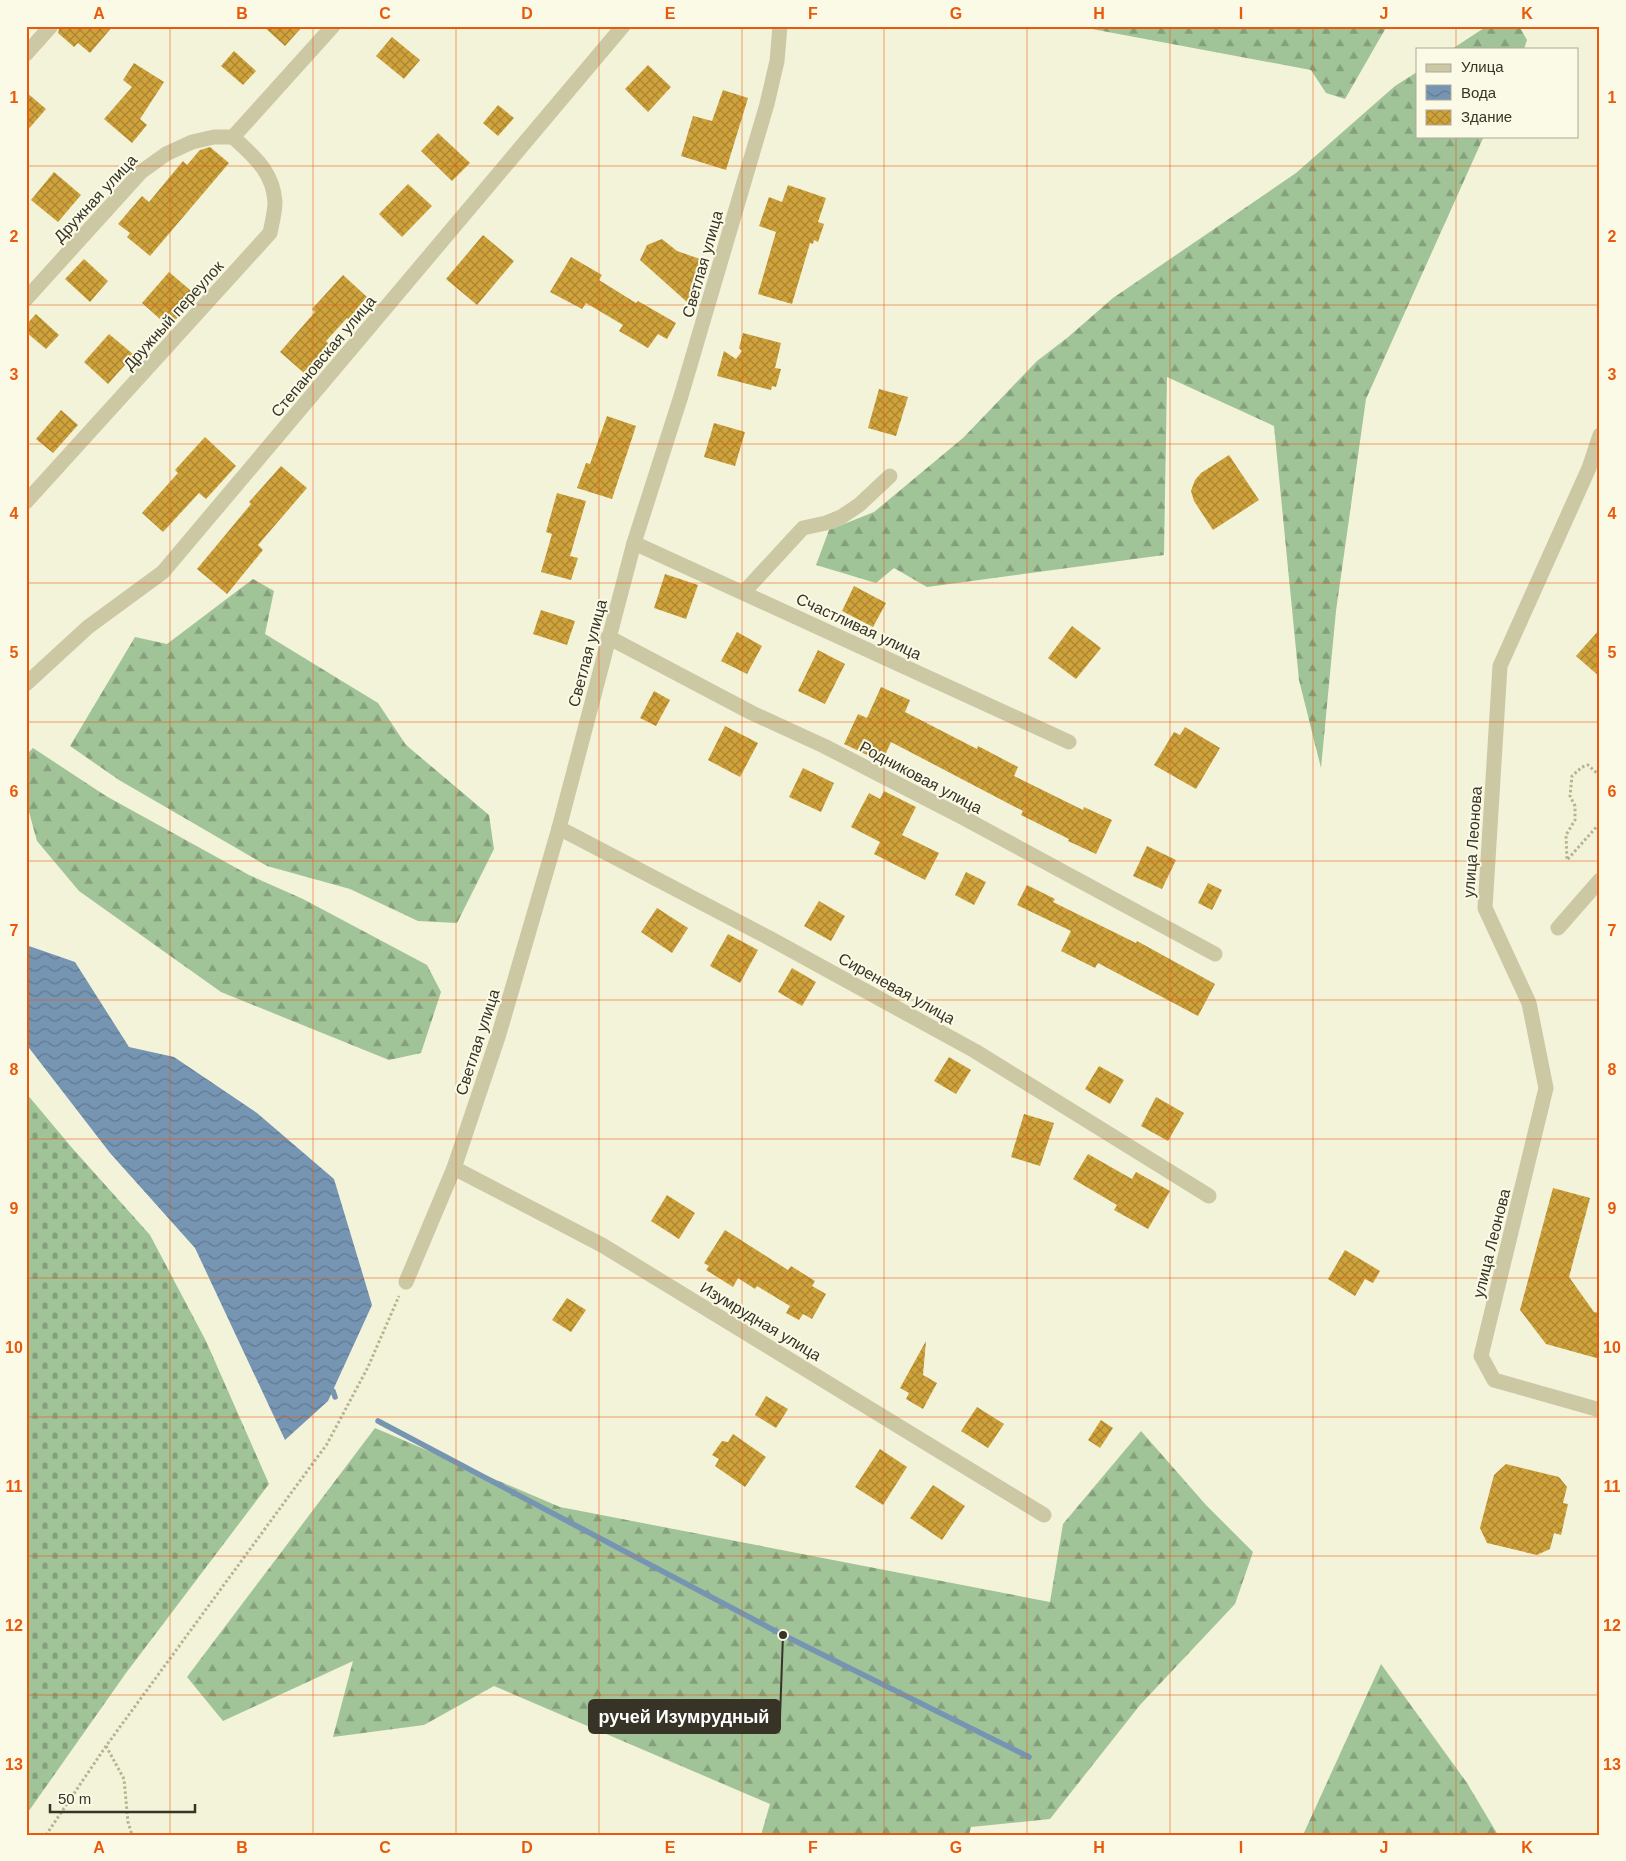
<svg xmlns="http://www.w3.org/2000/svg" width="1626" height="1861" font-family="Arial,sans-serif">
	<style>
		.forest { fill: url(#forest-firs) }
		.cemetery { fill: url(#cemetery-stones) }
		.water { fill: url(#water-waves) }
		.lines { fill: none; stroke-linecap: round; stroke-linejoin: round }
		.stream { stroke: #7695b2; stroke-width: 5.5 }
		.building { fill: url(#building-cross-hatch) }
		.path { stroke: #b8b38e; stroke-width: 3; stroke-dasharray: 2.5 2.5; stroke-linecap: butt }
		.minor { stroke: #ccc8a4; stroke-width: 15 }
		.grid { fill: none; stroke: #e8590c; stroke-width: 1; stroke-opacity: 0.55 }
		.labels { text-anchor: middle; stroke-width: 4; stroke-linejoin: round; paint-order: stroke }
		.street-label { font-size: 16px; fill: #373326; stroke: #fbfae6 }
		.leader { fill: none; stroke: #373326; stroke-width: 2 }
		.callout-dot { fill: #373326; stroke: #fbfae6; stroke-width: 2 }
		.callout { fill: #373326; stroke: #373326; stroke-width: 2 }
		.callout-label { font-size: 18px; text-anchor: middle; font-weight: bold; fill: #fff }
		.neatline { fill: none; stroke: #e8590c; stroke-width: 2 }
		.grid-label { font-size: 16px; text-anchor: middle; font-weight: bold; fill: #e8590c }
	</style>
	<defs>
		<pattern id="forest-firs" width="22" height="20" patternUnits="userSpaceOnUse" patternTransform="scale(1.25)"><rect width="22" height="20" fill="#a1c398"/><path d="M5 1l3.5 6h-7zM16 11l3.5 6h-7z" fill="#849f7c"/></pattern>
		<pattern id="cemetery-stones" width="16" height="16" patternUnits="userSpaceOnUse" patternTransform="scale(1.25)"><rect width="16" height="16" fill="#a1c398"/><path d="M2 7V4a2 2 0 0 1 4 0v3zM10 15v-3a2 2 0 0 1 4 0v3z" fill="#849f7c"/></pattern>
		<pattern id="water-waves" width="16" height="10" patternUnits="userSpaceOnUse" patternTransform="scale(1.25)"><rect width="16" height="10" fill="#7695b2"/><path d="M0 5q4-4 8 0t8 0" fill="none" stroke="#627a91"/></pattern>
		<pattern id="building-cross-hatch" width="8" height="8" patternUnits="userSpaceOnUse" patternTransform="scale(1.25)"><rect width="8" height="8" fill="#cfa23b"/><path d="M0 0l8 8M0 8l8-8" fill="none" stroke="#a98531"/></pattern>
	</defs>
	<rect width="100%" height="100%" fill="#f3f3d9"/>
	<g class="forest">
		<path d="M1076,26h311l-42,73 -19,-6 -15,-23z"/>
		<path d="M1487,26h32l8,14 -3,9h-72z"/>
		<path d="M1417,72v64h67l-118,263 -30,212 -15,157 -22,-88 -25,-254 -107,-49 -3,178 -237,32 -33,-19 -18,15 -60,-18 13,-35 45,-18 89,-74 74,-77 30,-23 46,-40 183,-125 99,-87z"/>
		<path d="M253,579l21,12 -9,43 113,69 28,42 83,70 5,34 -37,74 -39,-2 -68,-32 -83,-23 -148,-86 -49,-34 65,-109 32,7z"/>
		<path d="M33,748l73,48 143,79 54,24 124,66 14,27 -20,61 -32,7 -168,-68 -142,-101 -42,-50 -11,-40v-46z"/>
		<path d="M375,1428l185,79 490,95 13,-78 78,-93 65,74 47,47 -18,52 -95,101 -90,114 -79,8 -2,8h-208l9,-31 -276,-118 -70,39 -91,12 20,-76 -130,60 -36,-44z"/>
		<path d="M1381,1664l86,119 31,52h-195z"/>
	</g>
	<path class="cemetery" d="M26,1093l47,56 77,86 56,106 63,143 -143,189 -100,142z"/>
	<path class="water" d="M26,945l49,17 54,85 45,10 83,56 77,66 38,126 -44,96 -43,39 -90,-192 -85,-95 -84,-109z"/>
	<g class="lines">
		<g class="stream">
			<path d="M333,1391l2,6"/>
			<path d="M378,1421l405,214 246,122"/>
		</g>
	</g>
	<g class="building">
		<path d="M60,26h53l-23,27 -12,-10 -4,4 -16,-14z"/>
		<path d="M263,26h40l-18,20z"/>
		<path d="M392,37l28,23 -16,19 -28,-23z"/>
		<path d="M234,51l22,20 -13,14 -22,-19z"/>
		<path d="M134,63l30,19 -24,37 7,6 -15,18 -28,-24 28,-32 -9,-7z"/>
		<path d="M648,65l23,22 -23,25 -23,-23z"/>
		<path d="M723,90l25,8 -22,72 -45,-14 12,-40 19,5z"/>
		<path d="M26,92l20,17 -20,23z"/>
		<path d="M498,105l16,13 -16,18 -15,-13z"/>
		<path d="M438,133l32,30 -18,18 -31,-30z"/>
		<path d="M210,147l19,16 -79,93 -23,-19 3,-4 -12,-9 24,-28 7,6 34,-41 4,4 13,-15z"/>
		<path d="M54,172l27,23 -23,27 -27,-22z"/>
		<path d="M408,184l24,22 -30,31 -23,-23z"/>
		<path d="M788,185l38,13 -8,24 6,2 -6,18 -4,-2 -1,4 -3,-1 -18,61 -34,-10 18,-62 -17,-6 10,-29 13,5z"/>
		<path d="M483,235l31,26 -37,44 -31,-26z"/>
		<path d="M662,239l15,12 23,8 -12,44 -48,-43 7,-15z"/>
		<path d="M571,257l31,18 -3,5 37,23 2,-2 38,22 -9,16 -9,-5 -10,14 -29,-17 4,-6 -37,-22 -4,6 -32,-17z"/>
		<path d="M84,259l24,22 -18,21 -25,-23z"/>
		<path d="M169,272l28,24 -28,31 -27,-24z"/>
		<path d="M343,275l24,22 -8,9 7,6 -12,13 -7,-7 -21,23 3,3 -25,29 -24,-21 35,-40 -3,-3z"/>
		<path d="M36,314l23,21 -13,14 -20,-17v-7z"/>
		<path d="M743,333l38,10 -6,25 6,1 -5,18 -4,-1 -1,4 -54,-14 7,-25 12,8 6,-8 -3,-3z"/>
		<path d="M109,334l25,21 -26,29 -24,-22z"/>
		<path d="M879,389l29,8 -12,39 -28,-8z"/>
		<path d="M61,410l17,15 -25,28 -17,-14z"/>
		<path d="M607,416l29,10 -24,73 -35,-11 9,-25 4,1z"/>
		<path d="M714,423l31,9 -10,34 -31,-9z"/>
		<path d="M205,437l31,29 -30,33 -7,-6 -36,39 -21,-19 36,-40 -3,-3z"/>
		<path d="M1229,455l30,45 -46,30 -19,-29 -3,-10 4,-11 6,-7z"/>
		<path d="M281,466l26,22 -49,57 5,5 -36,44 -30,-25 54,-65 -2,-2z"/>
		<path d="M557,493l29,8 -16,55 8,2 -7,22 -30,-8 11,-38 -6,-2z"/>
		<path d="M665,574l33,11 -12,34 -32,-11z"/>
		<path d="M854,586l32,17 -13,24 -31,-16z"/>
		<path d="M541,610l34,11 -8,24 -34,-11z"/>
		<path d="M1072,626l29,22 -25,31 -28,-21z"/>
		<path d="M1600,629v48l-24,-21z"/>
		<path d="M737,632l25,14 -15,28 -26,-13z"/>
		<path d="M818,650l27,14 -20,40 -27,-13z"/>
		<path d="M881,687l29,13 -5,12 72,37 1,-3 40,21 -4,9 69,34 1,-3 28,13 -16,34 -28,-13 1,-2 -48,-24 2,-4 -132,-69 -9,20 -38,-18 14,-30 9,4z"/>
		<path d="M654,691l16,9 -14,26 -16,-8z"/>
		<path d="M725,726l33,17 -18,34 -32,-17z"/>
		<path d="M1185,727l35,21 -24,41 -42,-24 20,-33 6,3z"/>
		<path d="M803,768l31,15 -13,29 -32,-15z"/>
		<path d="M884,791l32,16 -14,28 37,18 -14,27 -51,-26 6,-12 -29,-15 18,-34 11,6z"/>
		<path d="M1147,846l29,14 -14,29 -29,-13z"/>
		<path d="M966,872l20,10 -12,23 -19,-10z"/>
		<path d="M1208,883l14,7 -10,20 -14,-7z"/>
		<path d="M1027,885l28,14 -2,3 83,41 1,-2 78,43 -17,32 -100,-53 -3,5 -34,-17 10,-20 -54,-26z"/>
		<path d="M819,901l26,15 -14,25 -27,-15z"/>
		<path d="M657,908l31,20 -16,25 -31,-21z"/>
		<path d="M728,934l30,16 -18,33 -30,-17z"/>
		<path d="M792,968l24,14 -14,24 -24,-14z"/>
		<path d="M949,1057l22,13 -15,24 -22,-13z"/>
		<path d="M1099,1066l25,14 -14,24 -25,-15z"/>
		<path d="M1156,1097l28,16 -16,28 -27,-15z"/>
		<path d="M1024,1114l30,9 -14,43 -29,-9z"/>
		<path d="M1088,1154l44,25 4,-7 34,19 -22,38 -34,-19 3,-5 -44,-26z"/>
		<path d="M1553,1188l37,10 -21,79 25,35 6,1v46l-54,-15 -26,-34z"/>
		<path d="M667,1195l28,18 -16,26 -28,-18z"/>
		<path d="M725,1230l63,40 3,-4 24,15 -3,5 14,8 -14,25 -9,-5 -4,6 -13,-7 4,-7 -33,-20 -2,3 -17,-11 -5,9 -27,-17 3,-4 -5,-3z"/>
		<path d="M1345,1250l35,21 -7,12 -8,-4 -10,17 -27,-17z"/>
		<path d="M567,1298l19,12 -15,22 -19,-12z"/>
		<path d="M926,1341l-3,34 14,8 -14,26 -17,-10 3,-6 -9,-5z"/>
		<path d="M766,1396l22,13 -12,19 -21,-13z"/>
		<path d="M977,1407l27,17 -16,24 -27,-17z"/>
		<path d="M1101,1420l12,8 -13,20 -12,-8z"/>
		<path d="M733,1434l33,23 -21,30 -30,-21 4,-7 -7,-4 10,-14 6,1z"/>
		<path d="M880,1449l27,18 -24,38 -28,-18z"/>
		<path d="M1506,1464l53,13 8,10 -4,16 5,1 -7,31 -7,-2 -4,16 -13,6 -50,-12 -7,-15 14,-53z"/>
		<path d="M933,1485l32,21 -23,34 -32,-22z"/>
	</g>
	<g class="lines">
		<g class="path">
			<path d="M1600,776l-12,-11 -6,2 -10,9 -2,20 5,10v14l-9,15 1,25 33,-37"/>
			<path d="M106,1746l18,33 4,43 4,13"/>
			<path d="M46,1835l60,-89 221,-302 41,-77 31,-71"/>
		</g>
		<g class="minor">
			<path d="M26,54l25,-28"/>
			<path d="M26,299l115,-127 25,-18 26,-12 22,-5h19l100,-111"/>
			<path d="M1600,435l-11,33 -89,198 -15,242 44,95 17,85 -65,268 13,24 106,30"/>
			<path d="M26,502l244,-269c2,-10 5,-21 5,-31 -2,-31 -22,-46 -42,-65"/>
			<path d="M634,543l435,199"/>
			<path d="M744,592l59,-64 23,-5 15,-6 18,-12 31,-29"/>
			<path d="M608,637l144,76 72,33 138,71 253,137"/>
			<path d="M26,684l62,-57 75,-55 460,-546"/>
			<path d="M559,828l212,111 204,112 234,145"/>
			<path d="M1558,928l42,-48"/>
			<path d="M454,1168l148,77 442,270"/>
			<path d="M406,1282l48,-114 45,-134 60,-206 75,-285 47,-147 86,-292 10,-43 3,-35"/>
		</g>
	</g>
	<path class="grid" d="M170,26v1809M313,26v1809M456,26v1809M599,26v1809M742,26v1809M884,26v1809M1027,26v1809M1170,26v1809M1313,26v1809M1456,26v23M1456,136v1699M26,166h1574M26,305h1574M26,444h1574M26,583h1574M26,722h1574M26,861h1574M26,1000h1574M26,1139h1574M26,1278h1574M26,1417h1574M26,1556h1574M26,1695h1574"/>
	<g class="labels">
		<g class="street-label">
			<text transform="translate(95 198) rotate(-47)" y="6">Дружная улица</text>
			<text transform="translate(702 264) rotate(-74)" y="6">Светлая улица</text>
			<text transform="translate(173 315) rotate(-48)" y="6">Дружный переулок</text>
			<text transform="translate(323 356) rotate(-50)" y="6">Степановская улица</text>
			<text transform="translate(859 626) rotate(25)" y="6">Счастливая улица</text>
			<text transform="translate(587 653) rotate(-75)" y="6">Светлая улица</text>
			<text transform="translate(921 777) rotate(28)" y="6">Родниковая улица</text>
			<text transform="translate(1472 842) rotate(-86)" y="6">улица Леонова</text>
			<text transform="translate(897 988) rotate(29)" y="6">Сиреневая улица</text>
			<text transform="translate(477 1042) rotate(-72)" y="6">Светлая улица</text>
			<text transform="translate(1491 1243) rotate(-76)" y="6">улица Леонова</text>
			<text transform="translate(761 1321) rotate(31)" y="6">Изумрудная улица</text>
		</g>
	</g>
	<path class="leader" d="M783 1635L780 1717"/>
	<circle class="callout-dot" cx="783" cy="1635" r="5"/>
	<rect class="callout" x="589" y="1700" width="191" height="33" rx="5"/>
	<g class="callout-label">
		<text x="684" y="1723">ручей Изумрудный</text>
	</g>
	<rect width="1626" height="1861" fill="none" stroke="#fbfae6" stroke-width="55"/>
	<rect x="1416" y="48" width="162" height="90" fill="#fbfae6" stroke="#adaa99"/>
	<rect x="1426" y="64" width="25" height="8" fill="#ccc8a4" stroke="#adaa99"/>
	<text x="1461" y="72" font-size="15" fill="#373326">Улица</text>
	<rect x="1426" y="85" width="25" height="15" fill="url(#water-waves)" stroke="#adaa99"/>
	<text x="1461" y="98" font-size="15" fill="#373326">Вода</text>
	<rect x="1426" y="110" width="25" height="15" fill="url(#building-cross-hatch)" stroke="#adaa99"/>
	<text x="1461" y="122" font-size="15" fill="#373326">Здание</text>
	<path d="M50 1804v8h145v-8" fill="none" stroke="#373326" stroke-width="2.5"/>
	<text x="58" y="1804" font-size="15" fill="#373326" stroke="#fbfae6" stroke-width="4" paint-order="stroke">50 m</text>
	<rect x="28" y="28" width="1570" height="1806" class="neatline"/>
	<g class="grid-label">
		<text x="99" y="19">A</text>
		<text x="242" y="19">B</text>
		<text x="385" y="19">C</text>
		<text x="527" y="19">D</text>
		<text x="670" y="19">E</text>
		<text x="813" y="19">F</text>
		<text x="956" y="19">G</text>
		<text x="1099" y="19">H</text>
		<text x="1241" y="19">I</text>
		<text x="1384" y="19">J</text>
		<text x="1527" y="19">K</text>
		<text x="14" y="103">1</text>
		<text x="1612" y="103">1</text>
		<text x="14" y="242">2</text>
		<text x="1612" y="242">2</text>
		<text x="14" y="380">3</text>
		<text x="1612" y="380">3</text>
		<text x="14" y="519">4</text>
		<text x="1612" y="519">4</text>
		<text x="14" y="658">5</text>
		<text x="1612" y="658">5</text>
		<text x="14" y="797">6</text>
		<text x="1612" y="797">6</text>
		<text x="14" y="936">7</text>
		<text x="1612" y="936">7</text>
		<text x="14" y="1075">8</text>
		<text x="1612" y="1075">8</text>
		<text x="14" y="1214">9</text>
		<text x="1612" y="1214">9</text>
		<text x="14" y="1353">10</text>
		<text x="1612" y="1353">10</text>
		<text x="14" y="1492">11</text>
		<text x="1612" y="1492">11</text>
		<text x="14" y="1631">12</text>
		<text x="1612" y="1631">12</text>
		<text x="14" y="1770">13</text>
		<text x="1612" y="1770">13</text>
		<text x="99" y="1853">A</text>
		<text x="242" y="1853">B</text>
		<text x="385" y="1853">C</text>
		<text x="527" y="1853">D</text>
		<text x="670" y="1853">E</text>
		<text x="813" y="1853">F</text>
		<text x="956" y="1853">G</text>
		<text x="1099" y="1853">H</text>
		<text x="1241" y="1853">I</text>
		<text x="1384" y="1853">J</text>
		<text x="1527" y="1853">K</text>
	</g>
</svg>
